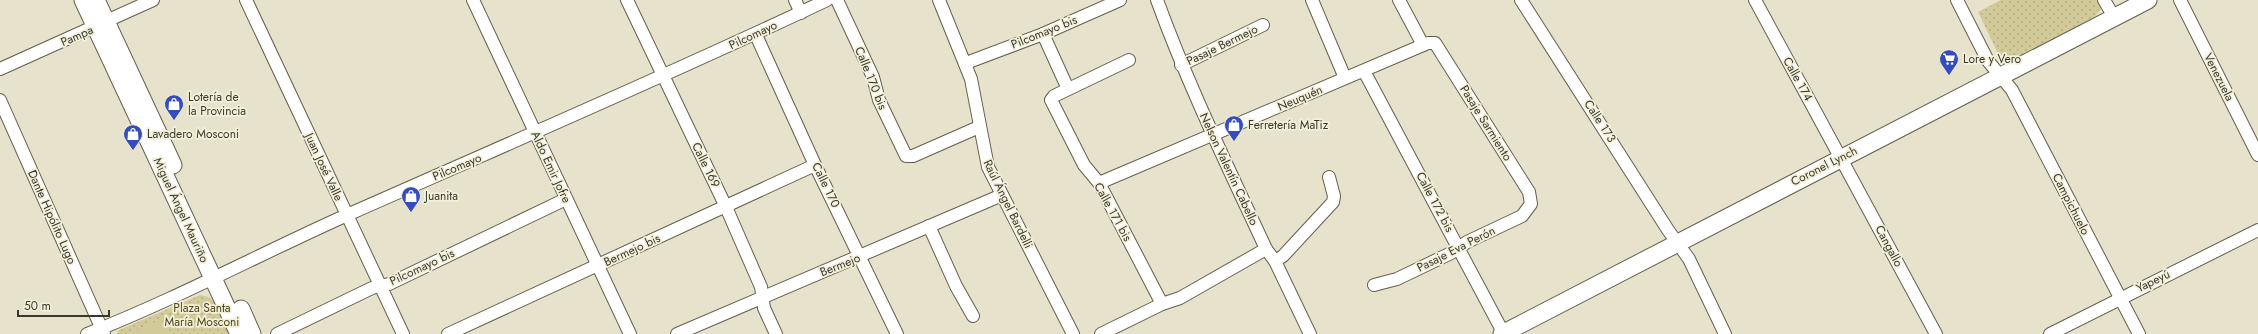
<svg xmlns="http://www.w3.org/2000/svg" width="2258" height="334" font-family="Jost,sans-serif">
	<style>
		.park { fill: url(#park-dots) }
		.garden { fill: #d2ca99 }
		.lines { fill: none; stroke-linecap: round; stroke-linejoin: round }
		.minor-casing { stroke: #625f4c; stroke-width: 14 }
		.secondary-casing { stroke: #625f4c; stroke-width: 19 }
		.minor { stroke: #fff; stroke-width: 12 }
		.secondary { stroke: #fff; stroke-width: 17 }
		.labels { text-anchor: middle; stroke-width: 3.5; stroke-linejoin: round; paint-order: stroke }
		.street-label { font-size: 12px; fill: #39382f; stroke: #f3f0d9 }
		.poi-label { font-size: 12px; fill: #39382f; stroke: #f3f0d9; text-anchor: start }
		.park-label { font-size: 12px; fill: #4e4619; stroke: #f3f0d9 }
	</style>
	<defs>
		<pattern id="park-dots" width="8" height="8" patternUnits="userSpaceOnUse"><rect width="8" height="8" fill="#d2ca99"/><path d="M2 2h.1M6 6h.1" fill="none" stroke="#b5ae84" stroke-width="1.8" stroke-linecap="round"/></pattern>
	</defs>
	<rect width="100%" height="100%" fill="#e6e2cc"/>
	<g class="park">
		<path d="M2001,0h96l4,9 -7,8 -90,49 -26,-54z"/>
		<path d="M200,295c21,3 24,21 32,39h-115l2,-4z"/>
	</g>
	<path class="garden" d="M161,319l8,15h-40z"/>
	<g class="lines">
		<g class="minor-casing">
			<g id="minor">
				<path d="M246,0l157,334"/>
				<path d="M473,0l157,334"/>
				<path d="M627,0l99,207 35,80 3,21 12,26"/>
				<path d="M795,0l6,13"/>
				<path d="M837,0l36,77 6,23 27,56h7l66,-29"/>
				<path d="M939,0l32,79 17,88 85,167"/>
				<path d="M1157,0c31,85 71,167 109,249l9,12 35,73"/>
				<path d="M1312,0l33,78"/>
				<path d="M1399,0l24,45"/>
				<path d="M1521,0l147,230 21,29 36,75"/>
				<path d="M1755,0l181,334"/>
				<path d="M1957,0l31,61 24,29 127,244"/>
				<path d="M2104,0l10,17"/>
				<path d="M2180,0l78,155"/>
				<path d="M1043,34l25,55"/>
				<path d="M756,35l59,130 82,169"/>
				<path d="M1129,60l-75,36 -3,4 33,65 15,18 63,121"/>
				<path d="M966,63l77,-29 77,-34"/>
				<path d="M1181,65l82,-40"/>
				<path d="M0,69l153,-69"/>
				<path d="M1364,71l140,263"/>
				<path d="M0,100l104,234"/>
				<path d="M1099,183l329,-140h7l94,149 2,12 -9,12 -55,26 -16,11 -54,26 -23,6"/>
				<path d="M929,226l27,60 17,30"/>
				<path d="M1275,261l8,-5 50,-54 1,-6 -5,-19"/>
				<path d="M87,334c89,-35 173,-80 260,-119 160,-71 322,-140 480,-215"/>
				<path d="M277,334l95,-46 17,-4 177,-85"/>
				<path d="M448,334l367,-169"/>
				<path d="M677,334l325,-139"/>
				<path d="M1101,334l61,-30 18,-6 86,-49"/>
				<path d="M2050,334l208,-104"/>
			</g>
		</g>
		<g class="secondary-casing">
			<g id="secondary">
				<path d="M83,0l156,334"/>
				<path d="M96,0l77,165"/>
				<path d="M241,309l11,25"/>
				<path d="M1502,334l646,-334"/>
			</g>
		</g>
		<use href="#minor" class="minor"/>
		<use href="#secondary" class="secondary"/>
	</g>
	<defs>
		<g id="supermarket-pin" transform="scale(1)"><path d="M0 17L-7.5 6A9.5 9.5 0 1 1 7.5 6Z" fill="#354cbe" stroke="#f3f0d9"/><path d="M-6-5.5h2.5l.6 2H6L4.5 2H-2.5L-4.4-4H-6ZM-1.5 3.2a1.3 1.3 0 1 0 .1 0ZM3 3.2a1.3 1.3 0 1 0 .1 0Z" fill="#fff"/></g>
		<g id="shop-pin" transform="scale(1)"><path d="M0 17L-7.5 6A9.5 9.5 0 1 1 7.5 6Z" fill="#354cbe" stroke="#f3f0d9"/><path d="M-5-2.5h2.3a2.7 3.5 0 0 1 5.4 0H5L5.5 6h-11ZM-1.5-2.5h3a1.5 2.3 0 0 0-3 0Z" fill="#fff"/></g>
	</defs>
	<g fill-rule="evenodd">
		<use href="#supermarket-pin" x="1949" y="59"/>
		<use href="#shop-pin" x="174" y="104"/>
		<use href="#shop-pin" x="1234" y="125"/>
		<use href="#shop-pin" x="133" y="134"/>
		<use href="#shop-pin" x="411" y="196"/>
	</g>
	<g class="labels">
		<g class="street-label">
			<text transform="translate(1044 32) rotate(-22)" y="4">Pilcomayo bis</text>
			<text transform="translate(753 35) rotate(-25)" y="4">Pilcomayo</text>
			<text transform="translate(77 36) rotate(-24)" y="4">Pampa</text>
			<text transform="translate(1222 45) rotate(-26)" y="4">Pasaje Bermejo</text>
			<text transform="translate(2219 77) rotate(63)" y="4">Venezuela</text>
			<text transform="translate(871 78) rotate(68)" y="4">Calle 170 bis</text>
			<text transform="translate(1798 79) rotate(61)" y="4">Calle 174</text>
			<text transform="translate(1300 98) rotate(-23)" y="4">Neuquén</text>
			<text transform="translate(1600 121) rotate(57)" y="4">Calle 173</text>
			<text transform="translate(1486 123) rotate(58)" y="4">Pasaje Sarmiento</text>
			<text transform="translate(706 165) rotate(64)" y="4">Calle 169</text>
			<text transform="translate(1824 166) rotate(-27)" y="4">Coronel Lynch</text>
			<text transform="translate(324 167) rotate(65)" y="4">Juan José Valle</text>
			<text transform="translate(457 167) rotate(-23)" y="4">Pilcomayo</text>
			<text transform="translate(551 167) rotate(65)" y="4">Aldo Emir Jofre</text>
			<text transform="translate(1229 169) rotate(65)" y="4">Nelson Valentín Cabello</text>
			<text transform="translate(826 185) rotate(64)" y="4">Calle 170</text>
			<text transform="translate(1435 202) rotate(62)" y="4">Calle 172 bis</text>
			<text transform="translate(1008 204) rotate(64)" y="4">Raúl Ángel Bardelli</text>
			<text transform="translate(2071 204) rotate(63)" y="4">Campichuelo</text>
			<text transform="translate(181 210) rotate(65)" y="4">Miguel Ángel Mauriño</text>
			<text transform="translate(1113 212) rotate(61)" y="4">Calle 171 bis</text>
			<text transform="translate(52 217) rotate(66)" y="4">Dante Hipólito Lugo</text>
			<text transform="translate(1889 246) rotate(62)" y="4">Cangallo</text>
			<text transform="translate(1456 249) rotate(-27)" y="4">Pasaje Eva Perón</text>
			<text transform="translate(632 250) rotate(-25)" y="4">Bermejo bis</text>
			<text transform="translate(840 265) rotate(-22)" y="4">Bermejo</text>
			<text transform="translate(422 267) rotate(-25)" y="4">Pilcomayo bis</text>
			<text transform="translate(2153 281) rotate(-26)" y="4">Yapeyú</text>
		</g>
		<g class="poi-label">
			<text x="1963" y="63">Lore y Vero</text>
			<text x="188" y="101">Lotería de<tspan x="188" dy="14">la Provincia</tspan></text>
			<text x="1248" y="129">Ferretería MaTiz</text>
			<text x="147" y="138">Lavadero Mosconi</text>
			<text x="425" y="200">Juanita</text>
		</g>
		<g class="park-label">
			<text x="202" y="312">Plaza Santa<tspan x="202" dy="14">María Mosconi</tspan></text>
		</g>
	</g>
	<path d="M18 310v6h91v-6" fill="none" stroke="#39382f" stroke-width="2"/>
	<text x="24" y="310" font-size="12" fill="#39382f" stroke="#f3f0d9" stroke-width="3" paint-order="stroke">50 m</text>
</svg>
